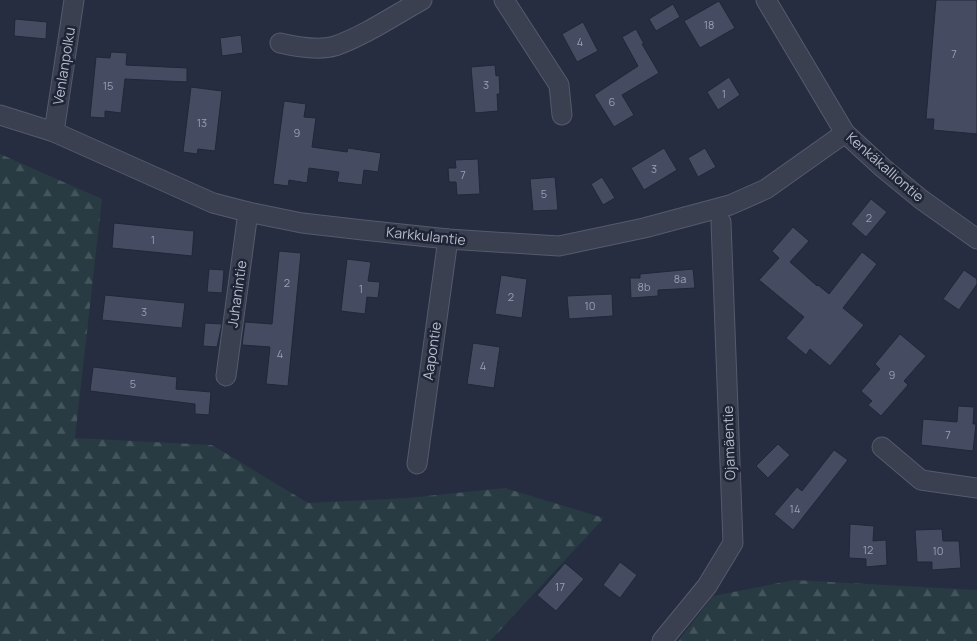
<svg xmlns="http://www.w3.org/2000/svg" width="977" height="641" font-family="Manrope,sans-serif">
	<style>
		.forest { fill: url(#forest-firs) }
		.building { fill: #454c62; stroke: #212738 }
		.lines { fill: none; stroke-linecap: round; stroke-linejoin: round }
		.minor-casing { stroke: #555b6b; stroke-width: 21 }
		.minor { stroke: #3a4050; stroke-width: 19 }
		.labels { text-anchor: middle; stroke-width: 5; stroke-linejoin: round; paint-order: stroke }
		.number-label { font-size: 11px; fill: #9a9fb1 }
		.street-label { font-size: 14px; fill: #b7bbcb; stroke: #1f2536 }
	</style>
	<defs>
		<pattern id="forest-firs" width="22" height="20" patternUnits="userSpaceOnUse" patternTransform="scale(1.25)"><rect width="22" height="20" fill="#283a42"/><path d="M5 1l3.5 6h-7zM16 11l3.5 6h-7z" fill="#45555c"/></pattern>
	</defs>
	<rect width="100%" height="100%" fill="#262d41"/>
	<g class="forest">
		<path d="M0,154l102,45 -27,239 137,7 96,58 99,-5 98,-10 99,30 -114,123h-490z"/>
		<path d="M794,580l183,10v51h-299l35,-45z"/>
	</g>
	<g class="building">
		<path d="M936,0h41v134l-44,-4 1,-11h-8z"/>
		<path d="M719,1l16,27 -35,20 -16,-27z"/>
		<path d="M673,4l7,13 -24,14 -7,-12z"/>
		<path d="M15,19l32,3 -1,17 -32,-3z"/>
		<path d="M583,22l15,29 -21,11 -15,-28z"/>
		<path d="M636,29l8,15h-2l17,29 -37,22 12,20 -20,12 -20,-32 44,-29 -16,-29z"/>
		<path d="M241,35l2,18 -21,3 -2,-18z"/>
		<path d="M111,52l16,1 -1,12 61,3v14l-62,-3 -4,34 -16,-2v7l-15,-1 6,-60 14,1z"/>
		<path d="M495,65l1,11 3,-1 1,19h-3l1,17 -23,2 -4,-46z"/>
		<path d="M729,77l11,18 -22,15 -11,-18z"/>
		<path d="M191,87l31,4 -7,60 -17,-2 -1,5 -14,-2z"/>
		<path d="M284,101l22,3 -2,13 12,1 -4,29 35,5 1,-4 33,5 -3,19 -14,-2 -2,15 -25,-3 2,-10 -30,-4 -2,15 -18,-3 -1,6 -15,-2z"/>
		<path d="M664,148l13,22 -33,20 -13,-22z"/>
		<path d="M705,148l11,19 -18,10 -10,-19z"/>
		<path d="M478,159l2,35 -23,1 -1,-13h-7l-1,-14h8l-1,-8z"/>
		<path d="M555,177l3,33 -25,1 -3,-32z"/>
		<path d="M602,177l13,21 -12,7 -12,-21z"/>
		<path d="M871,199l16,13 -21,25 -15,-13z"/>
		<path d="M114,223l80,8 -2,25 -80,-8z"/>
		<path d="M793,227l16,14 -19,21 27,24 1,-1 11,9 33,-42 15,12 -34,44 21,17 -34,41 -20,-17 -4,6 -20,-17 18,-21 -45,-37 20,-22 -7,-7z"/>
		<path d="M279,251l22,2 -13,133 -22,-2 4,-37 -28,-2 3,-23 27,2z"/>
		<path d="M347,259l24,3 -3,19 12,1 -2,16 -11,-1 -2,17 -24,-3z"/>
		<path d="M209,269l15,1 -2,23 -15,-1z"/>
		<path d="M693,269l2,19 -37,2v6l-27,2 -1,-20h10v-4z"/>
		<path d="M964,270l13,9v5l-18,26 -16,-11z"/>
		<path d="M501,275l26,4 -5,39 -27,-4z"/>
		<path d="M612,294l1,22 -44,3 -2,-23z"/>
		<path d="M105,295l80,8 -3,25 -80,-8z"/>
		<path d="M205,323l17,1 -5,23 -14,-1z"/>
		<path d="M900,334l26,22 -22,25 4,4 -27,31 -13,-11 4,-4 -11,-10 19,-22 -5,-5z"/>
		<path d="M473,343l27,4 -6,41 -27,-4z"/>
		<path d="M93,367l84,10 -1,12 35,3 -2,23 -14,-1v-10l-105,-13z"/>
		<path d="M958,406l16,1 -1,17h3l-3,27 -52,-6 2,-26 34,3z"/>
		<path d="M778,444l12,11 -22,23 -12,-12z"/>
		<path d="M834,450l14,10 -55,70 -19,-16 23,-27 5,4z"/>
		<path d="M850,524l24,2 -1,15 13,-1 1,25 -21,2v-8l-17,-1z"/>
		<path d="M942,529l1,12h16l2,27 -29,2v-8h-15l-2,-32z"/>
		<path d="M620,562l17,13 -17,23 -17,-13z"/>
		<path d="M565,563l19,16 -28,32 -19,-16z"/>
	</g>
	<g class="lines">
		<g class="minor-casing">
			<g id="minor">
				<path d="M504,0l55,85 3,30"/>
				<path d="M766,0l79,133 38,35 39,32 55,39"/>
				<path d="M280,43c17,4 38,8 55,3 29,-10 60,-31 87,-46"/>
				<path d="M0,115l54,17 159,71 35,9 54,11 61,7 85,9 111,7 85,-18 86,-23 36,-16 79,-56"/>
				<path d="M54,132l20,-132"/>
				<path d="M226,376l22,-164"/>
				<path d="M882,447l39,33 56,8"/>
				<path d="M417,464l31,-225"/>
				<path d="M662,641l45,-55 26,-43 -12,-321"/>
			</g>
		</g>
		<use href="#minor" class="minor"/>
	</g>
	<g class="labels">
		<g class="number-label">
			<text x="709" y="29">18</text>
			<text x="580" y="46">4</text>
			<text x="954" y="58">7</text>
			<text x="486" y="89">3</text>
			<text x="108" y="90">15</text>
			<text x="724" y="98">1</text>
			<text x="612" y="106">6</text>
			<text x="202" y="127">13</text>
			<text x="297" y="137">9</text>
			<text x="654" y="173">3</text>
			<text x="463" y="179">7</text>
			<text x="544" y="198">5</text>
			<text x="869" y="222">2</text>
			<text x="153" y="244">1</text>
			<text x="680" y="283">8a</text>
			<text x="287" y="287">2</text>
			<text x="644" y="291">8b</text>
			<text x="361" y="293">1</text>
			<text x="511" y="301">2</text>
			<text x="590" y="310">10</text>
			<text x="144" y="316">3</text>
			<text x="280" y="358">4</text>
			<text x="483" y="370">4</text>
			<text x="892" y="379">9</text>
			<text x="133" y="388">5</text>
			<text x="948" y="439">7</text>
			<text x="795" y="513">14</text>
			<text x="868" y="554">12</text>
			<text x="938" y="555">10</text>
			<text x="560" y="591">17</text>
		</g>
		<g class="street-label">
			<text transform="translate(64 66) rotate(-81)" y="5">Venlanpolku</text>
			<text transform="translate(885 167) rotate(41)" y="5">Kenkäkalliontie</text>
			<text transform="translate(426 236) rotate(6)" y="5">Karkkulantie</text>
			<text transform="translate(237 294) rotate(-82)" y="5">Juhanintie</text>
			<text transform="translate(432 351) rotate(-82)" y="5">Aapontie</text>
			<text transform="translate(729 443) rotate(-92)" y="5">Ojamäentie</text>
		</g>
	</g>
</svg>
